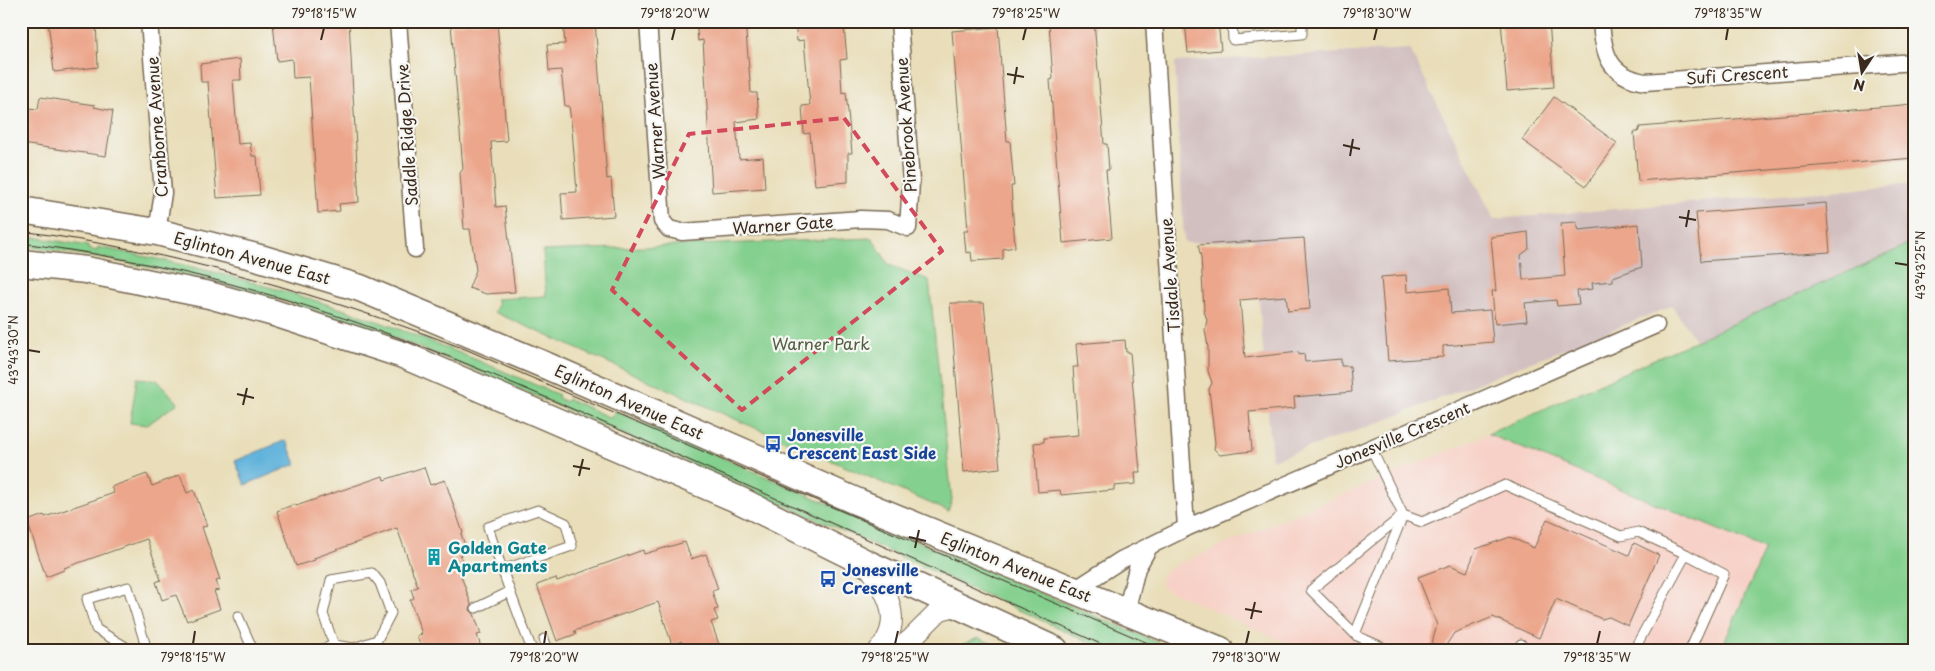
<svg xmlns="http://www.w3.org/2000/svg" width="1935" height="671" font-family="'Playpen Sans',sans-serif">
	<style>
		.built { fill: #f7d1c7 }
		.industrial { fill: #d2bfc0 }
		.green { fill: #84d08e; stroke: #607d56 }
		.water { fill: #60b2db; stroke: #4e6e7c }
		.building { fill: #eca68b }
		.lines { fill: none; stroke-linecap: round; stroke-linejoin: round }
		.service-casing { stroke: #786954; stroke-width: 11 }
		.minor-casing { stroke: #786954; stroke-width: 19 }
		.tertiary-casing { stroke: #786954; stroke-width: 22 }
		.primary-casing { stroke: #786954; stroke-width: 29 }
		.service { stroke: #fff; stroke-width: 9 }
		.minor { stroke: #fff; stroke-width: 16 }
		.tertiary { stroke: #fff; stroke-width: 20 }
		.primary { stroke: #fff; stroke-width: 26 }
		.tram { stroke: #3b2a1e; stroke-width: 1 }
		.marked { fill: none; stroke: #d1495b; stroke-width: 4; stroke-dasharray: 10 6; stroke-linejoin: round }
		.ticks { fill: none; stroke: #3b2a1e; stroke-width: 2 }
		.labels { text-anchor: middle; stroke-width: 4.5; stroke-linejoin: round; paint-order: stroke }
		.street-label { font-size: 16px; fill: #3b2a1e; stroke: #f6f6f2 }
		.park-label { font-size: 16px; fill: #515c40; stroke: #f6f6f2 }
		.transit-label { font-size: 16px; font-weight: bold; fill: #164399; stroke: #f6f6f2; text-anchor: start }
		.culture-label { font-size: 16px; font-weight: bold; fill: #0d838f; stroke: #f6f6f2; text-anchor: start }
		.neatline { fill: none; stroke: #3b2a1e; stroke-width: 2 }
		.ticks-label { font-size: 12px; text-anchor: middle; fill: #3b2a1e }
	</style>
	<rect width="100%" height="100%" fill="#f6f6f2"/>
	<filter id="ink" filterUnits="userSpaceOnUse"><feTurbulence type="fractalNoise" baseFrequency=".02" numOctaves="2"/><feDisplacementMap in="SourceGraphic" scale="10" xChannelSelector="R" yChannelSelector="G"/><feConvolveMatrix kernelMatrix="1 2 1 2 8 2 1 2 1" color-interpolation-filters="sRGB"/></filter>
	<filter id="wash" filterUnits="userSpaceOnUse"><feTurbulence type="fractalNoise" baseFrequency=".0096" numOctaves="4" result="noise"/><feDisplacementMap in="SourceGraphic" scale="20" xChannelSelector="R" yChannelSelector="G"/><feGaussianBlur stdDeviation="1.12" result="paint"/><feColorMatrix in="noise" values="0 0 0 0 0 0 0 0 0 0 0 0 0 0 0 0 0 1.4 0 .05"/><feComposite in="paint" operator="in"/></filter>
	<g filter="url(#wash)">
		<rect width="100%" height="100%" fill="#e9deb9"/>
		<path class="built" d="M1488,434l277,115 -44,101h-419l-141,-63 2,-13 15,-10z"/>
		<path class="industrial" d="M1410,49l84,170 420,-35v58l-218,99 -24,-35 -296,118 -104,36 -18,-221 -70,4 -9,-181z"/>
		<g class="green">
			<path d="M21,235l67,11v3l9,2 1,-4c85,16 168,37 250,64 72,24 141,54 211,84l-1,3 8,4 2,-3 43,19 4,-7 239,104 322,135h-69c-158,-72 -316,-143 -475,-212 -86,-37 -171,-76 -259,-108 -113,-40 -233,-69 -352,-84z"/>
			<path d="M872,238l17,27 40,15 23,220 -4,11 -204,-88 -250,-111 4,-7 -2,-6 50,-3 -3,-45z"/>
			<path d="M1914,242v408h-193l44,-101 -277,-115z"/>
			<path d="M137,378l20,2 21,23 -31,22 -17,-2z"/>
			<path d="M979,638l27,12h-56l28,-12z"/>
		</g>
		<path class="water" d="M286,440l10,24 -51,21 -10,-24z"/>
		<g id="blocks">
			<g class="building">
				<path d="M48,21h48l2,46 -44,5z"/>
				<path d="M297,21h52l10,181 -20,2 1,7 -22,2 -9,-136 -16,1 -1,-19 -15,2 -4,-38z"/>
				<path d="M497,21l10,120 -16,1 5,65 9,-1 10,86 -29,2 -17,-6 7,-18 -6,-41h-6l-4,-56 3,-4 -12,-145z"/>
				<path d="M563,21h32l12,158 4,-1 3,38 -51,4 -2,-27 16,-1 -5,-63 -3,-23h-4l-4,-36 -12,1 -2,-26 18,-1z"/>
				<path d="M696,21h49l6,72h6l2,26 -23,3 3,37 24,-2 2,31 -53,4 -9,-152 -5,1z"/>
				<path d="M795,21h45l1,6 3,-1 3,33 -7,1 2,33 4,-1 6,61h-4v29l-33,3 -5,-52 -6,1 -2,-28 8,-1 -6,-65 -7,1z"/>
				<path d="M1077,21h17l10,123h3l2,26h-3l6,68 -49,5 -13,-163 3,-1 -4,-55z"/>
				<path d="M1185,21h33l3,29 -33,3z"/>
				<path d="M1501,21h48l5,66 -47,4z"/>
				<path d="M998,27l9,114h3l4,45h-3l4,61 -12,2v10l-31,2 -1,-9 -5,1 -2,-22h4l-16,-200z"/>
				<path d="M240,59l1,21h-8l5,64 12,-1 2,13h5l3,39 -43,3 -9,-116h-7l-1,-18z"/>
				<path d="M40,97l55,8 -1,2 19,4 -7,45 -85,-12v-25l6,1 2,-12 9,1z"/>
				<path d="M1554,97l63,46 -31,43 -64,-46z"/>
				<path d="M1914,104v54l-276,23 -4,-49h4l2,-5z"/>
				<path d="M1826,203l4,49 -129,9 -5,-48z"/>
				<path d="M1576,222l3,8 60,-6 3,43 -29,10v4l-21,2 1,6 -16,2 2,13 -22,2 -1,-6 -31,3 2,18 -32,3 -3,-33h4l-5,-54 37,-5 1,17 -8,6 2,25 42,-4 -4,-53z"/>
				<path d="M1304,238l6,71 -22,2 -2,-15 -46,4 5,58 54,-6v3l5,-1 1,8 36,-3v7h9l2,26 -58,5 1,11 -46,4 3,39 -32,4 -6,-6 1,-6 -6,-54 3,-6 -4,-12v-24l-3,-17 2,-10 -3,-9 -3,-54 -3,-12z"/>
				<path d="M1406,275l1,17 42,-4 2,25 39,-3 3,32 -50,4v11l-55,4 -7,-84z"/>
				<path d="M950,303h34l16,165 -36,4z"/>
				<path d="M1125,340l1,12h4l10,120h-5l1,12 -22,2v4l-53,5 -1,-5 -22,2 -4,-49 10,-1v-4l34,-3 -5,-68h5l-2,-23z"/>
				<path d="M424,467l6,18 15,-5 18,53 -2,1 6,17 -7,3 6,17 -6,2 11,31 -1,6 4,4 7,20 -4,1 5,15h-60l-5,-14 5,-2 -12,-34 4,-2 -3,-9 7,-2 -21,-59 -83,30 1,2 -19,6 -19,-55 18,-7 1,2 87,-30 1,4z"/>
				<path d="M147,474l5,12 28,-11 7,18 7,-3 13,36 -5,1 18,53 -4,1 3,9 -5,1 6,18 -33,12 -11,-26 -14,5 -6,-18 5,-2 -14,-41 -83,29v2l-18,7 -19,-56 17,-6 1,2 69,-24 -3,-6z"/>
				<path d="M1547,519l82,36 5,-12 25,12 -31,71 -19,-9 -7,2 -46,-20 -17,39 -46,-21 -39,16 -11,17h-13l7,-25 -19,-48 32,-12 17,7 9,-23 34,-12 24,11z"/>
				<path d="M685,542l6,17 15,-5 12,35 -6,2 6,18 -4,1 4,10 -7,2 10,28h-37l-3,-9 -9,4 -14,-43 -84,29 2,3 -19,7 -20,-56 19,-7 1,3 86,-31 1,4z"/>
			</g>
		</g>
	</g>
	<g filter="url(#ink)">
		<use href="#blocks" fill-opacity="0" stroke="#786954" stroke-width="1"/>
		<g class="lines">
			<g class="service-casing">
				<g id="service">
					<path d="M1232,21l1,19 69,-6v-13"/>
					<path d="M1371,448l32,67 19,7 83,-37 116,51 17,-4 48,22 -52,96"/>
					<path d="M1686,554l38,20 -34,76"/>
					<path d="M502,570l70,-24 -6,-23 -28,-13 -50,17c13,41 28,82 44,123"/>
					<path d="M476,608l33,-16"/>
					<path d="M238,616l15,34"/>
					<path d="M1355,634l47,-116"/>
					<path d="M544,639l4,11"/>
					<path d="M131,650l-35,-21 -9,-30 41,-12 19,63"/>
					<path d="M321,650l13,-5 20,3 23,-8 14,-27 -11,-30 -8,-10 -41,7 -8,34 11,31"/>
					<path d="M1389,650l-32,-14 -46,-46 92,-75"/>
					<path d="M1519,650l2,-6"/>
				</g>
			</g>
			<g class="minor-casing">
				<g id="minor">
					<path d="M149,21l14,172 -6,39"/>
					<path d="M398,21l17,228"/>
					<path d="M648,21l14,200 7,8 13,3 179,-13 27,1 20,8 3,-46 -12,-161"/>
					<path d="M1154,21l32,507"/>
					<path d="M1601,21c2,33 8,55 44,61l269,-20"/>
					<path d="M1073,591l48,-31 65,-32 470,-203"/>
					<path d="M1126,612l11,-44 12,-21"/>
				</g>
			</g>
			<g class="tertiary-casing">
				<g id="tertiary">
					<path d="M867,564c20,27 38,57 12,86"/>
					<path d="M897,650l13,-10 30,-30 19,-5"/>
				</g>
			</g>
			<g class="primary-casing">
				<g id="primary">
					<path d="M21,210l136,22 103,26 100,30 187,78 311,136 362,148"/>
					<path d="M21,263l65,7 123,25 65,18 129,42 336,145 127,63 189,87"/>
				</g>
			</g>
			<use href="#service" class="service"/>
			<use href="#minor" class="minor"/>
			<use href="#tertiary" class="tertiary"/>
			<use href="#primary" class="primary"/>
			<g class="tram">
				<path d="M21,231c153,20 300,63 444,118l699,301"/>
				<path d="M21,243c128,16 255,49 376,94 83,30 163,67 244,102 158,69 315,140 473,211"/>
			</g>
		</g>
	</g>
	<path class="marked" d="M844,118l98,133 -200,159 -130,-120 77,-156z"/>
	<path class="ticks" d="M321,40l3,-12M672,40l3,-12M1023,40l3,-12M1374,40l3,-12M1726,40l2,-12M1007,74l17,3M1014,84l3,-17M1343,145l17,4M1350,156l3,-17M1679,217l17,3M1686,227l3,-17M1895,263l13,2M28,350l12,2M237,394l17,4M243,405l4,-17M573,466l17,3M579,476l4,-17M909,537l17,4M915,548l4,-18M1245,609l17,3M1251,619l4,-17M193,644l2,-13M544,644l2,-13M895,644l3,-13M1246,644l3,-13M1597,644l3,-13"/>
	<defs>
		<g id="bus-bare" transform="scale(1.35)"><path d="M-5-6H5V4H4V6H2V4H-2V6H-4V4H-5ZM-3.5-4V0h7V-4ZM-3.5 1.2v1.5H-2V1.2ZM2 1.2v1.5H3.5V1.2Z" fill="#1a4fb4" stroke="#f6f6f2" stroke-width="2.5" paint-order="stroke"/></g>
		<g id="building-bare" transform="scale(1.35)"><path d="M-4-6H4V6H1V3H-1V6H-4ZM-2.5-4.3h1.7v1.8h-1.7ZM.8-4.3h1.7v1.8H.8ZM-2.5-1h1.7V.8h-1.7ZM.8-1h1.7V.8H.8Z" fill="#0f9aa8" stroke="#f6f6f2" stroke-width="2.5" paint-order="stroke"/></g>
	</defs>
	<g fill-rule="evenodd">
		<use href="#bus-bare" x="773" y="444"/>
		<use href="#building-bare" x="434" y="557"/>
		<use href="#bus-bare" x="828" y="579"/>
	</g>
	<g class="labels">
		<g class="street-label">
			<text transform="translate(1737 75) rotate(-4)" y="6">Sufi Crescent</text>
			<text transform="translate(655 121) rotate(-94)" y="6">Warner Avenue</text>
			<text transform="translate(906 125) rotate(-94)" y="6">Pinebrook Avenue</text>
			<text transform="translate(157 127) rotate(-94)" y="6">Cranborne Avenue</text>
			<text transform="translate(407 135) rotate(-94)" y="6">Saddle Ridge Drive</text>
			<text transform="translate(783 225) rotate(-4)" y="6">Warner Gate</text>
			<text transform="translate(252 258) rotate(15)" y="6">Eglinton Avenue East</text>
			<text transform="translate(1170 275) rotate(-94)" y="6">Tisdale Avenue</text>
			<text transform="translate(629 402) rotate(24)" y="6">Eglinton Avenue East</text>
			<text transform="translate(1402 435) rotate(-23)" y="6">Jonesville Crescent</text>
			<text transform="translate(1016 567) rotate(22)" y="6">Eglinton Avenue East</text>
		</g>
		<g class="park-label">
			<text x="821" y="350">Warner Park</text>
		</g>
		<g class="transit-label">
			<text x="787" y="441">Jonesville<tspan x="787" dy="18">Crescent East Side</tspan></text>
			<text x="842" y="576">Jonesville<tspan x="842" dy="18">Crescent</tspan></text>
		</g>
		<g class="culture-label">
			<text x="448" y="554">Golden Gate<tspan x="448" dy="18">Apartments</tspan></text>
		</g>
	</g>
	<rect width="1935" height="671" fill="none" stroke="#f6f6f2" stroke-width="55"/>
	<g transform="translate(1862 72) rotate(192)" stroke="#f6f6f2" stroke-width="4" paint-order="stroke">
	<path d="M0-4L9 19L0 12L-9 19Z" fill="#3b2a1e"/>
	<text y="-8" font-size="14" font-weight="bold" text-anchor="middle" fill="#3b2a1e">N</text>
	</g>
	<rect x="28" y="28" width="1880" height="616" class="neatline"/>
	<g class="ticks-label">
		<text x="324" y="18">79°18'15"W</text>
		<text x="675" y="18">79°18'20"W</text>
		<text x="1026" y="18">79°18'25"W</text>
		<text x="1377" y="18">79°18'30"W</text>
		<text x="1728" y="18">79°18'35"W</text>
		<text transform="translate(1921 265) rotate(-90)" y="4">43°43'25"N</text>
		<text transform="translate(14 350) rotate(-90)" y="4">43°43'30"N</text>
		<text x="193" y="662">79°18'15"W</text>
		<text x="544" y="662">79°18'20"W</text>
		<text x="895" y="662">79°18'25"W</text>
		<text x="1246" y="662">79°18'30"W</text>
		<text x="1597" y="662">79°18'35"W</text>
	</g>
</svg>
